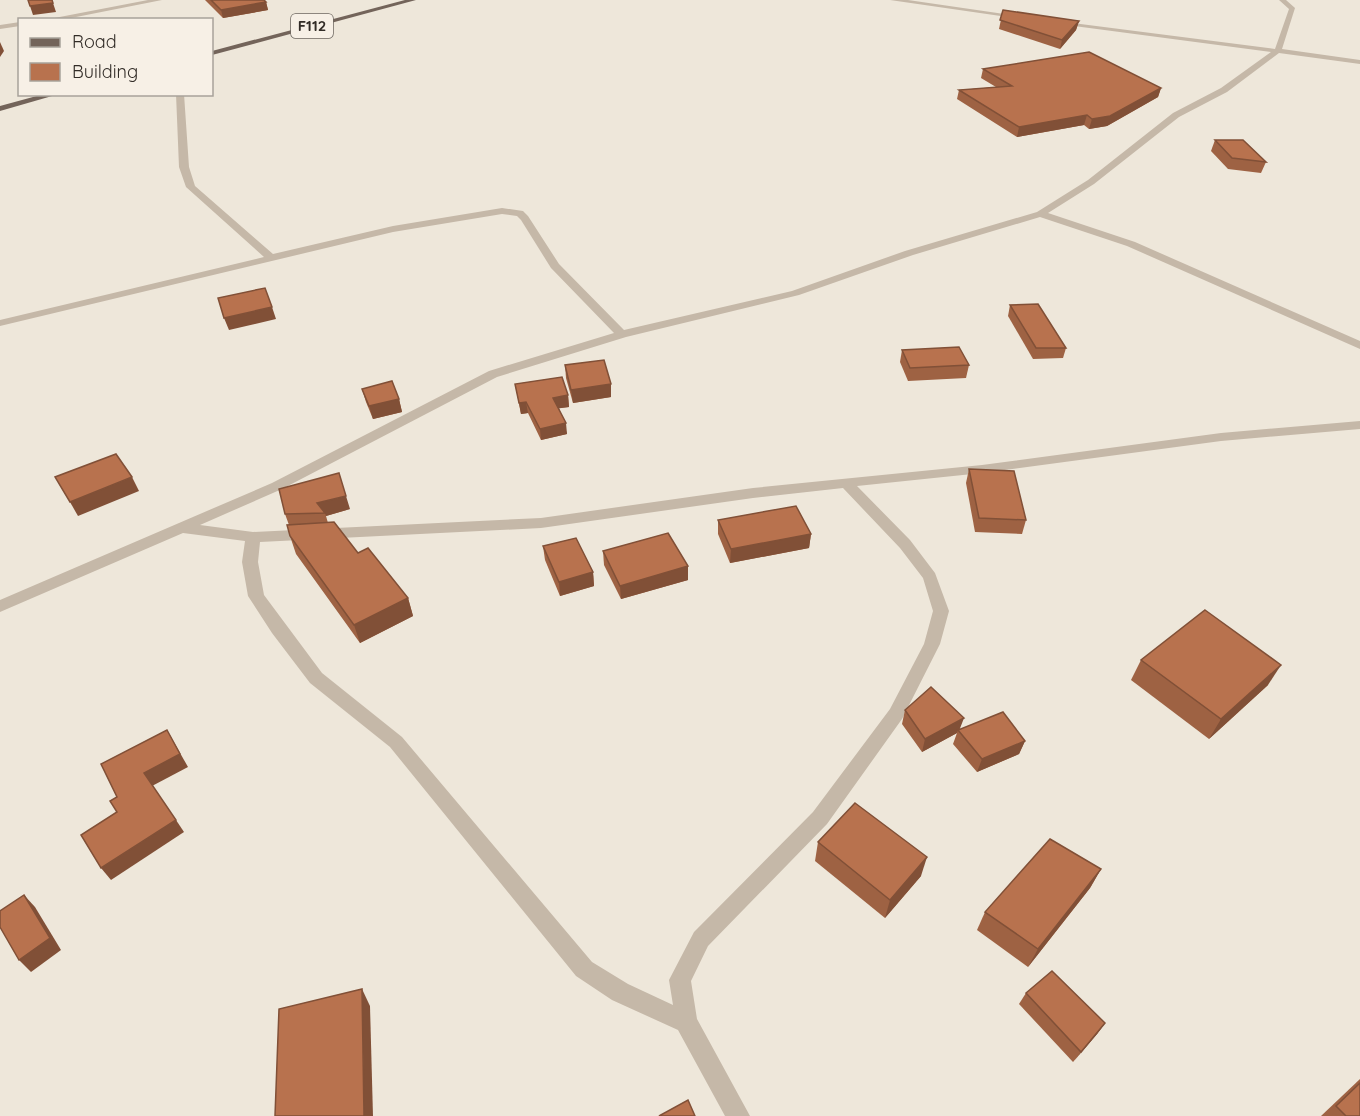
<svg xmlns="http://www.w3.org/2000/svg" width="1360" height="1116" font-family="Quicksand,sans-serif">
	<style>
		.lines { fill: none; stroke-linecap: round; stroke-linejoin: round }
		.minor { fill: #c5b8a8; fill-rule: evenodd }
		.primary { fill: #73645a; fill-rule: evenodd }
		.wall { fill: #9e6243 }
		.shaded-wall { fill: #815037 }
		.building { fill: #b8724e; stroke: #815037; stroke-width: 1.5 }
		.labels { text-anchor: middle; stroke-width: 4.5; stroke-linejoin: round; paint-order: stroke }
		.shield { fill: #f7f0e6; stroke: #6d6760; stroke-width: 1.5 }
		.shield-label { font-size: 15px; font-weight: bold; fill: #322c27 }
	</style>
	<rect width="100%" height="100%" fill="#eee7da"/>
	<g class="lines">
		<g class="minor">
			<path d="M148,0h14l-101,20h-17z"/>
			<path d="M890,0h18l116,17 -3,2z"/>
			<path d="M1279,0h7l9,8 -13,41 78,11v4l-81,-11 -52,39 -48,25 -85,67 -46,29 87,29 225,99v8l-233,-103 -87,-29 -127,38 -114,40 -173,42 -129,40 -215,112 -82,36 53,7 288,-14 212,-30 229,-23 239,-32 139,-12v8l-139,12 -239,32 -125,13 53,54 25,33 14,38 -9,33 -38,75 -75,105 -119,122 -17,35 6,38 53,97h-25l-47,-86 -66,-30 -36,-24 -186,-229 -80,-64 -38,-50 -24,-37 -6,-34 3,-21 -62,-8 -183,79v-12l272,-117 217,-112 125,-38 -63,-65 -30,-48 -4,-4 -15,-2 -109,18 -393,94v-6l264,-63 -78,-70 -7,-20 -3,-73h8l5,73 6,19 78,68 120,-28 109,-18 21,3 5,5 31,48 65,66 168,-39 113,-40 132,-39 51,-32 85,-67 48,-25 50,-36 -212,-28 -2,-3 218,28 14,-40zM843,488l57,60 23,30 10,33 -9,33 -34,65 -77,103 -119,120 -25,48 4,25 -45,-21 -36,-22 -190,-225 -80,-64 -58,-78 -6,-33 2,-20 281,-14 212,-30z"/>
			<path d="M20,22v4l-20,3v-4z"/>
		</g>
		<g class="primary">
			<path d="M405,0h11l-204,55v-4z"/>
			<path d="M44,94h15l-59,17v-5z"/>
		</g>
	</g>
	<g class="wall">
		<path d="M205,0h59l2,2 2,8 -45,8z"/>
		<path d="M1003,10l76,11 -3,9 -16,19 -61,-20z"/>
		<path d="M983,69l178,19 -3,9 -51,29 -18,3 -5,-4 -67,12 -60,-38 2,-9 37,-3 -15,-9z"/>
		<path d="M1215,140l51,22 -5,11 -33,-4 -17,-18z"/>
		<path d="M1010,305l56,43 -3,10 -30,1 -25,-43z"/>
		<path d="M902,350l67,15 -3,13 -58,3 -8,-19z"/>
		<path d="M565,365l46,19v13l-38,6 -7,-25z"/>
		<path d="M515,384l53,11 1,12 -10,1 8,26 -26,6 -13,-27 -7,1z"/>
		<path d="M362,389l37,10 3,13 -29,7 -7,-17z"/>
		<path d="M969,469l57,51 -4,14 -47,-2 -9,-49z"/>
		<path d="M350,509l-24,7 2,7 30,30 50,45 5,18 -53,27 -64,-89 -6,-18 -1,-11 -4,-11z"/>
		<path d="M718,520l93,14 -2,14 -79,15 -12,-29z"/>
		<path d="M543,546l50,26 1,14 -34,10 -15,-36z"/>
		<path d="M603,551l85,15v14l-67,19 -17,-34z"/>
		<path d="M1141,660l127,25 -59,54 -78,-59z"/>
		<path d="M905,710l55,19 65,12 -6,13 -42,18 -24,-28 4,-11 -35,19 -20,-28z"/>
		<path d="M818,842l103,34 -36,42 -70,-57z"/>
		<path d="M1101,869l-11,19 -62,79 -51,-37 8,-18z"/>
		<path d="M1026,993l79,30 -8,11 -24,28 -54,-58z"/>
		<path d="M1360,1079v37h-39z"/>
	</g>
	<g class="shaded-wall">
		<path d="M52,0l4,12 -23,3 -3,-9z"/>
		<path d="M266,2l2,8 -45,8 -2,-8z"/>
		<path d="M1079,21l-3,9 -16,19 2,-9z"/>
		<path d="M0,42l4,9 -4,6z"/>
		<path d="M1161,88l-3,9 -51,29 -18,3 3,-10z"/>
		<path d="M1087,115l-3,10 -67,12 2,-10z"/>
		<path d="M272,307l4,12 -47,11 -5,-12z"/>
		<path d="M611,384v13l-38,6 -2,-13z"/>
		<path d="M568,395l1,12 -15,2 -1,-11z"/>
		<path d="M399,399l3,13 -29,7 -4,-13z"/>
		<path d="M526,402l2,11 -7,1 -2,-11z"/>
		<path d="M566,423l1,11 -26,6 -1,-11z"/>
		<path d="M132,477l7,14 -61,25 -8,-14z"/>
		<path d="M346,496l4,13 -24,7 -1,-3 -8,-10z"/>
		<path d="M811,534l-2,14 -79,15 1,-14z"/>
		<path d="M688,566v14l-67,19 -1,-13z"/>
		<path d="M593,572l1,14 -34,10 -1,-14z"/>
		<path d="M408,598l5,18 -53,27 -6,-18z"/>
		<path d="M1281,665l-13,20 -59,54 12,-20z"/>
		<path d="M964,718l-5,13 -1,-1 -1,3 -35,19 3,-13z"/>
		<path d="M167,730l21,37 -36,19 -8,-13z"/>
		<path d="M1025,741l-6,13 -42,18 5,-13z"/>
		<path d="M176,820l8,12 -73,48 -10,-12z"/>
		<path d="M927,857l-6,19 -36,42 5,-18z"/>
		<path d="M1101,869l-11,19 -62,79 10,-18z"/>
		<path d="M24,895l11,12 26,43 -30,22 -12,-12z"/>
		<path d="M362,989l8,17 3,110h-9z"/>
		<path d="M1105,1023l-8,11 -24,28 8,-10z"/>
	</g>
	<g class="building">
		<path d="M28,0h24l1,3 -23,3z"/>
		<path d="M211,0h53l2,2 -45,8z"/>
		<path d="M1003,10l76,11 -17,19 -62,-20z"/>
		<path d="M1089,52l72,36 -51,28 -18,3 -5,-4 -68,12 -60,-37 53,-4 -29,-17z"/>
		<path d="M1215,140h28l23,22 -34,-4z"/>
		<path d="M265,288l7,19 -48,11 -6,-20z"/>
		<path d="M1038,304l28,44h-30l-26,-43z"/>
		<path d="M959,347l10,18 -59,3 -8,-18z"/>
		<path d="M604,360l7,24 -40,6 -6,-25z"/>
		<path d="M562,377l6,18 -15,3 13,25 -26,6 -14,-27 -7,1 -4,-19z"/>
		<path d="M392,381l7,18 -30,7 -7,-17z"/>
		<path d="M116,454l16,23 -62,25 -15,-25z"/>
		<path d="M969,469l45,2 12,49 -47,-2z"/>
		<path d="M339,473l7,23 -29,7 8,10 -40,1 -6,-25z"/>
		<path d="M796,506l15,28 -80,15 -13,-29z"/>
		<path d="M334,522l24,31 10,-5 40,50 -54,27 -64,-89 -3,-11z"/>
		<path d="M668,533l20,33 -68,20 -17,-35z"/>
		<path d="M576,538l17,34 -34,10 -16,-36z"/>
		<path d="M1205,610l76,55 -60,54 -80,-59z"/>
		<path d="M931,687l33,31 -39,21 -20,-29z"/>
		<path d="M1003,712l22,29 -43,18 -24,-29z"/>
		<path d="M167,730l13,24 -36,19 32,47 -75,48 -20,-33 36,-23 -7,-11 7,-4 -16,-33z"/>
		<path d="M855,803l72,54 -37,43 -72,-58z"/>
		<path d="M1050,839l51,30 -63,80 -53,-37z"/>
		<path d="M24,895l26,43 -31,22 -19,-33v-16z"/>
		<path d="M1052,971l53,52 -24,29 -55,-59z"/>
		<path d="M362,989l2,127h-89l4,-107z"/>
		<path d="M1360,1083v33h-14l-10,-10z"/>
		<path d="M688,1100l7,16h-36z"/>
	</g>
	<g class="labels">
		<rect class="shield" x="291" y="14" width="42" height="24" rx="4.5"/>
		<g class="shield-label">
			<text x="312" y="31">F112</text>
		</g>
	</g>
	<rect x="18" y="18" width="195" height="78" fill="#f7f0e6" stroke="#a8a29a" stroke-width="1.5"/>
	<rect x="30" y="38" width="30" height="9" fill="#73645a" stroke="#a8a29a" stroke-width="1.5"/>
	<text x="72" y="48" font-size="18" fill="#322c27">Road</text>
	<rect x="30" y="63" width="30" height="18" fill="#b8724e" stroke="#a8a29a" stroke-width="1.5"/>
	<text x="72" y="78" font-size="18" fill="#322c27">Building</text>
</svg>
